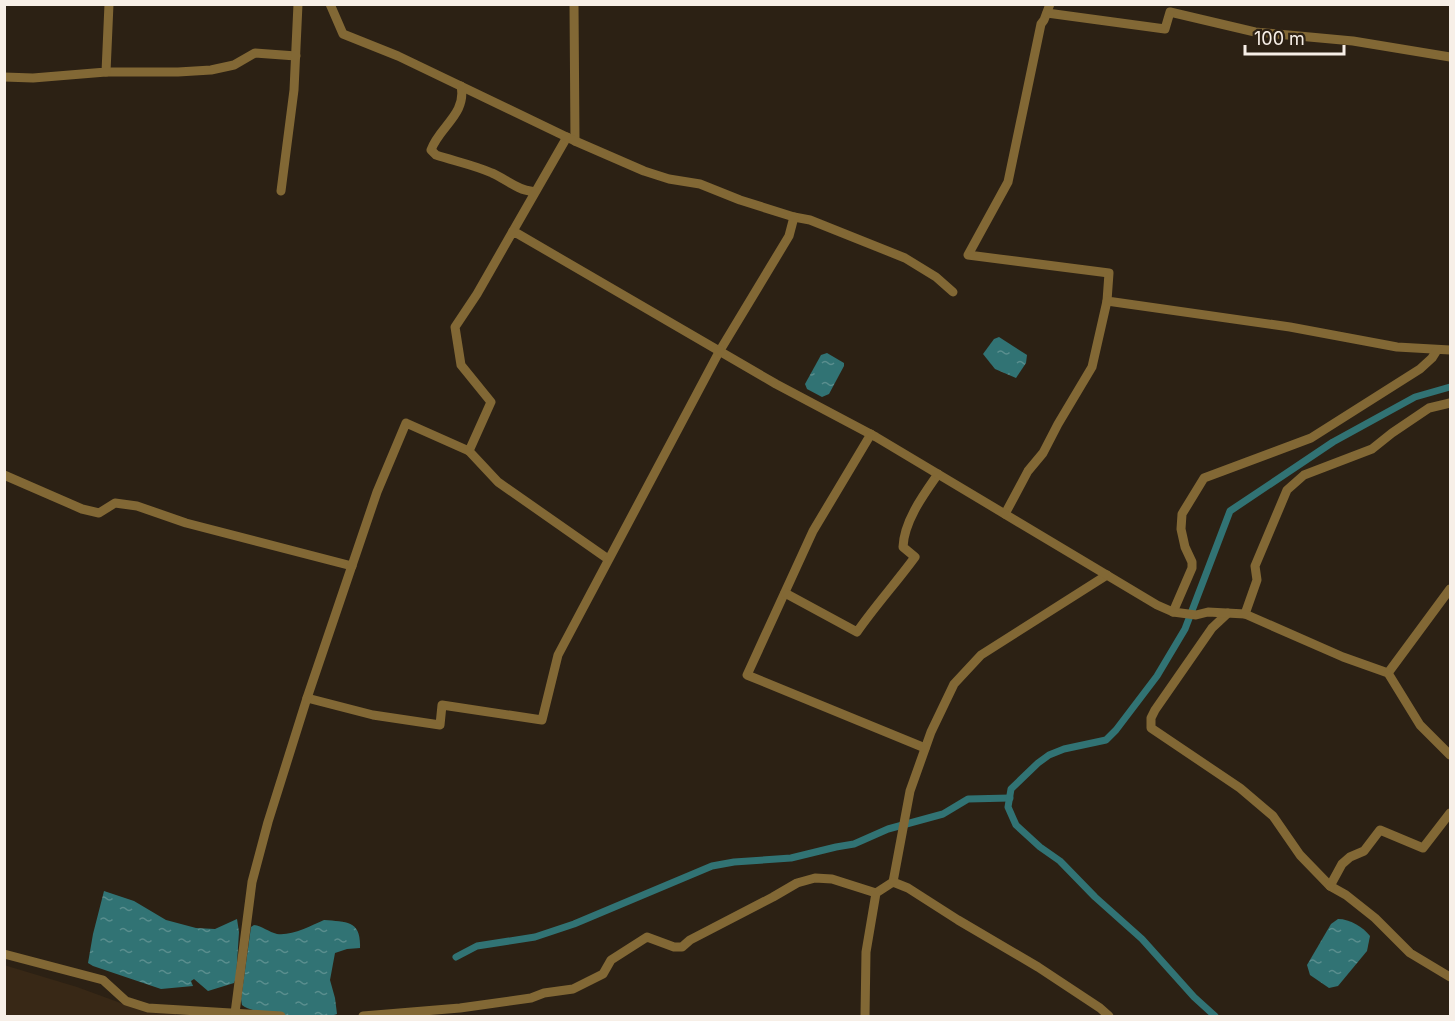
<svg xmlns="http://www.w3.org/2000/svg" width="1455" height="1021" font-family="Inter,sans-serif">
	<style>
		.built { fill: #382816 }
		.water { fill: url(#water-ripples) }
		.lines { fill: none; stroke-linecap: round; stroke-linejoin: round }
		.canal { stroke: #317374; stroke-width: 7 }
		.minor { stroke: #826835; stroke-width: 9 }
	</style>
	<defs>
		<pattern id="water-ripples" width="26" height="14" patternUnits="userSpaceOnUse" patternTransform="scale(1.5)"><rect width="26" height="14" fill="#317374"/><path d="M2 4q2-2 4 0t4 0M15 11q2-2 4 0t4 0" fill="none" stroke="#5a8e8e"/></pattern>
	</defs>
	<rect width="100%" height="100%" fill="#2c2114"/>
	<path class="built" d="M4,965l73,22 60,22 39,4v3h-171z"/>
	<g class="water">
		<path d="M999,337l28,18 -1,8 -10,15 -21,-9 -12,-15 11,-15z"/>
		<path d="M827,353l17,10v3l-15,28 -7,3 -15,-8 -2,-5 16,-29z"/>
		<path d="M104,891l30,10 32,19 30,8 19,1 22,-10 2,13 -3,46 -2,5 -26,8 -14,-12 -3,2 2,5 -32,3 -68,-23 -5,-3 5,-29z"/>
		<path d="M1338,919c12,0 25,8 32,17l-3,15 -29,35 -9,2 -19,-13 -3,-10 24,-41z"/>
		<path d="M324,920c23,2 37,0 36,28l-13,1 -12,4 -5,27 5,18 2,16c-16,6 -82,2 -95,-9l-1,-6 10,-72 3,-2c8,1 15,7 23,9 15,2 33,-8 47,-14z"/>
	</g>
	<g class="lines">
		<g class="canal">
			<path d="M456,957l21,-11 58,-9 39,-13 138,-58 22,-4 57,-4 45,-11 18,-3 34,-15 55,-15 25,-15 42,-1"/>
			<path d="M1215,1016l-21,-19 -52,-58 -47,-42 -35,-36 -20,-14 -24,-22 -8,-18 3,-18 27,-26 11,-8 15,-6 42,-9 10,-10 41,-54 28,-47 45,-118 103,-69 82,-45 35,-10"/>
		</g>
		<g class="minor">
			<path d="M574,4l1,137"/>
			<path d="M1050,4l-6,16 -3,4 -33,158 -40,73 141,18 -2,28 183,26 107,20 53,3"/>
			<path d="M1047,13l118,16 5,-17 85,20 98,9 97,16"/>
			<path d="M106,72h72l33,-2 23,-5 21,-12 41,3"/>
			<path d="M4,77l29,1 73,-6 3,-68"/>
			<path d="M461,86c6,28 -22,41 -30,64l5,5c18,6 38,10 56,18 12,5 27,18 39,18l2,4"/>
			<path d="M281,191l13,-101 4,-86"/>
			<path d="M794,217l16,3 95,38 31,19 17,15"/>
			<path d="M513,231l54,-94"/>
			<path d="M871,434l-58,97 -66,144 178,73"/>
			<path d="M469,451l29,31 110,77"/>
			<path d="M4,475l78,34 17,4 16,-10 22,3 49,17 166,43"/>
			<path d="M1005,514l23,-43 15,-18 15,-29 34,-57 15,-66"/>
			<path d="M785,593l72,39c18,-26 39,-49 58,-75l-12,-10c1,-26 21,-53 35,-73"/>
			<path d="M1173,612l19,-44v-6l-7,-15 -4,-18 1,-15 22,-36 107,-40 109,-69 12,-11 5,-8"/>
			<path d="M1228,613l-16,15 -57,82 -4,8v10l89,60 33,28 27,39 30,31 16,9 29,23 35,35 40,24"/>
			<path d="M1245,614l12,-34 -2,-14 32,-76 17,-15 68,-26 20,-16 37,-25 21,-5"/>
			<path d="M1388,673l62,-84"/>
			<path d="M307,698l66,17 67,10 2,-20 100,15 16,-65 161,-303 70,-116 5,-19 -54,-17 -40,-16 -31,-5 -25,-8 -69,-30 -177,-85 -55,-22 -13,-30"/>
			<path d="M893,882l17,-91 21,-59 23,-48 27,-29 126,-80"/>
			<path d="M1330,886l12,-22 8,-7 14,-6 16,-21 43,18 27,-35"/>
			<path d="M4,954l99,26 23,21 22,7 133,8"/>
			<path d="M235,1013l17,-131 16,-60 39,-124 70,-206 29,-69 63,28 22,-49 -30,-37 -6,-38 22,-33 36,-63 263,153 100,53 281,168 16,7 23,3 12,-3 37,2 98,43 45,16 32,52 30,30"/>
			<path d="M363,1016l97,-8 71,-10 13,-5 29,-4 30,-15 8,-14 36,-23 27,10h8l8,-7 83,-43 24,-14 18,-5 17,1 44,14"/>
			<path d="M865,1016l1,-64 10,-59 17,-11 15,6 50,32 80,47 62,41 9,8"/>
		</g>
	</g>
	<rect width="1455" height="1021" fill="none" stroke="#f7efe7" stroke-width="12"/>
	<path d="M1245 45v9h99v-9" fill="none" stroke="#f7efe7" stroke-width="3"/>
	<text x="1254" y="45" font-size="18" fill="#f7efe7" stroke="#2c2114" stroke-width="4.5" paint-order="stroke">100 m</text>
</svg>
